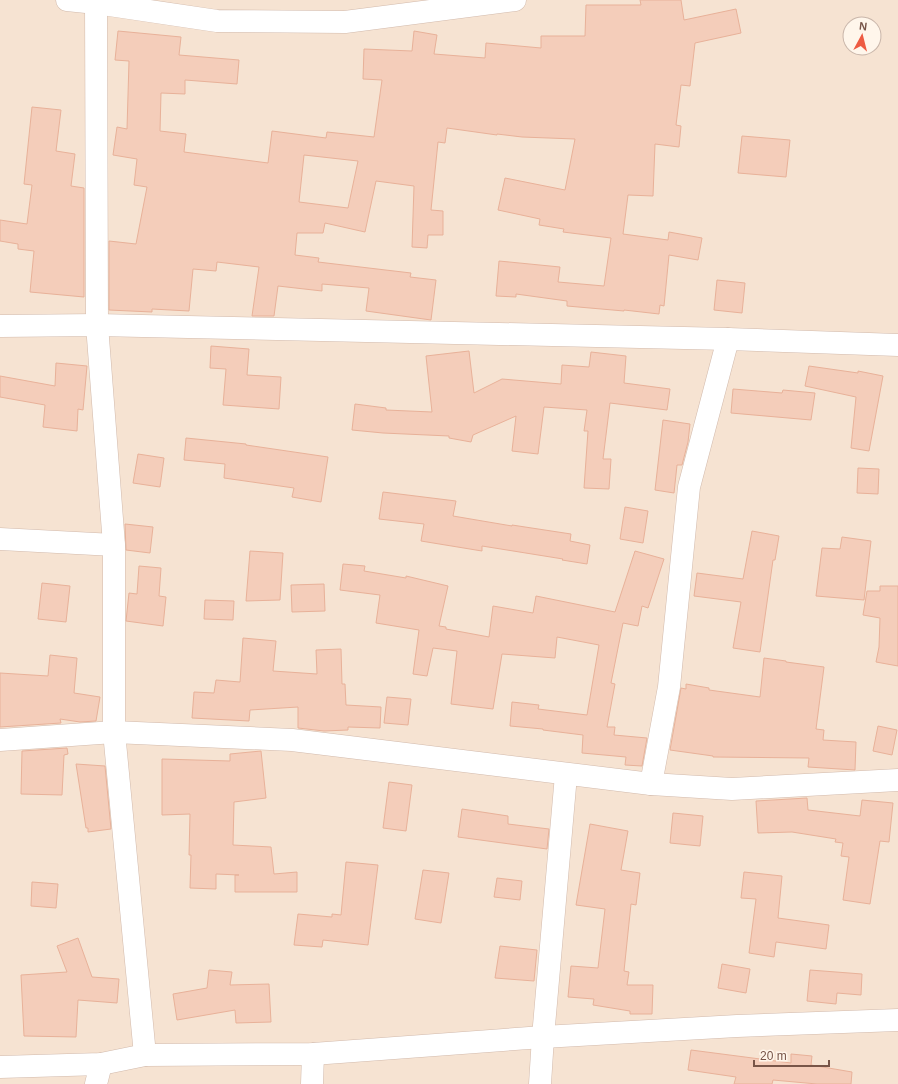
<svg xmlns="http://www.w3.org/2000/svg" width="898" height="1084" font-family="Helvetica,sans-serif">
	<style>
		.residential { fill: #f6e3d2; fill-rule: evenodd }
		.building { fill: #f4cdba; stroke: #e8b199; fill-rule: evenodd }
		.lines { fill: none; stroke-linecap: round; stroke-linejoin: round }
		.minor-casing { stroke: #d2baac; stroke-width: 23 }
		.minor { stroke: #fff; stroke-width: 22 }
	</style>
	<rect width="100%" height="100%" fill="#fdf1e4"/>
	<path class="residential" d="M0,0h898v1084h-898zM850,24h24v24h-24z"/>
	<g class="building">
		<path d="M640,0h41l3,20 52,-11 5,24 -46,10 -5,43 -9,-1 -5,40 5,1 -2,21 -24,-3 -2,52 -25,-1 -5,39 45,6 1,-8 33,6 -4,22 -29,-5 -5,51 -4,-1 -1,9 -35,-4v1l-57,-5v-5l-51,-7v3l-20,-1 3,-35 61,6 -2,15 46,4 7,-48 -48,-6 1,-3 -25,-4 1,-6 -42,-9 7,-32 60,12 10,-51 -53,-2 -25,-3v1l-50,-7 -2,15 -7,-1 -7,68 12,1v24h-15l-1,13 -15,-1 2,-61 -38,-5 -11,51 -40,-9 -2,10h-26l-2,22 24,3 -1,4 93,11 -1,4 26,3 -5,40 -65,-9 3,-23 -47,-4v7l-44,-5 -4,30h-22l7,-49 -42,-5 -1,9 -23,-2 -4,42 -37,-2v3l-43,-2v-69l27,3 11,-57 -13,-2 3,-26 -24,-4 4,-28 10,2 2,-68 -14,-1 3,-29 63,6 -2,18 60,5 -2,24 -52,-4v14l-24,-1 -1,38 26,3 -2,18 84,11 4,-32 54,7 1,-6 47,5 8,-57 -19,-1 1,-30 48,2 2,-20 23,4 -3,19 51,4 1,-15 55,5v-12h44l1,-31h55zM304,155l54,6 -10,47 -49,-6z"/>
		<path d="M32,107l29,3 -5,41 19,3 -4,32 13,2v109l-54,-5 4,-41 -16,-2v-5l-18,-3v-21l27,4 5,-39 -8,-1z"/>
		<path d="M742,136l48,4 -4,37 -48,-4z"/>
		<path d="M717,280l28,3 -3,30 -28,-3z"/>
		<path d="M211,346l38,3 -2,26 34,2 -2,32 -56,-4 3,-36 -16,-1z"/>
		<path d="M469,351l5,42 28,-14 59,5 1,-19 27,2 2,-15 35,4 -2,27 46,6 -3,21 -57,-7 -7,56h8l-2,30 -25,-1 4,-57h-4l3,-21 -43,-3 -6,47 -26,-3 4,-35 -43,19 -2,7 -22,-4v-2l-66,-3 -31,-3 3,-26 31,4v2l46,2 -6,-56z"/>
		<path d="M56,363l31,3 -4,44 -5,-1 -1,22 -34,-4 2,-22 -45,-8v-21l55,10z"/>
		<path d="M809,366l49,7v-2l25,5 -14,75 -18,-3 5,-51 -51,-11z"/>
		<path d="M733,389l49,4 1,-3 32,3 -4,27 -80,-7z"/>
		<path d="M663,420l27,4 -2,18 -6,23h-5l-3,28 -19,-3z"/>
		<path d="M186,438l60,6v1l82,12 -7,45 -29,-5 2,-9 -70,-10 1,-14 -41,-4z"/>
		<path d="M138,454l26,4 -4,29 -27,-4z"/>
		<path d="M858,468l21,1 -1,25 -21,-1z"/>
		<path d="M383,492l73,9 -3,15 59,10v-1l59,9 -1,7 20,4 -3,19 -25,-4 1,-1 -81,-13v5l-61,-10 3,-17 -45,-5z"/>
		<path d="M625,507l23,4 -5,32 -23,-4z"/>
		<path d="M125,524l28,3 -3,26 -24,-3z"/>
		<path d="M752,531l27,5 -4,24h-2l-13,92 -27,-4 8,-46 -47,-6 3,-23 46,6z"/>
		<path d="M842,537l29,4 -7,59 -48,-4 6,-48 18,1z"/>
		<path d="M250,551l33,2 -3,47 -34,1z"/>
		<path d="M635,551l29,8 -16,49 -6,-2 -4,20 -15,-3 -12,60 4,1 -8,43h8l-1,8 33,3 -5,28 -17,-1 1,-8 -44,-4 1,-18 -40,-5v-1l-33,-3 2,-24 27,3 -1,4 49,6 12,-70 -42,-8 -2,21 -53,-4 -9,55 -42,-5 6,-53 -24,-3 -6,28 -14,-2 6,-44 -43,-7 4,-28 -40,-5 3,-26 22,2 -1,5 42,7v-2l42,10 -9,40 7,1v2l43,8 4,-31 40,7 3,-17 79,16z"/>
		<path d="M139,566l22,2 -2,28 7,1 -3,29 -37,-5 3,-28 8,1z"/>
		<path d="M42,583l28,3 -4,36 -28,-3z"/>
		<path d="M324,584l1,27 -33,1 -1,-27z"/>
		<path d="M880,586h18v80l-22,-4 3,-15 1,-29 -17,-3 4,-24h13z"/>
		<path d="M205,600l29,1 -1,19 -29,-1z"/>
		<path d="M243,638l33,3 -3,30 44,3 -1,-24 25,-1 1,35h3l1,21 35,2 -1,21 -32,-1v3l-24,1 -26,-3v-21l-48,3 -1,11 -57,-3 2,-26 20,1 2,-13 24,2z"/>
		<path d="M50,655l27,3 -3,35 26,4 -4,24 -16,1 -20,-3 1,4 -61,4v-54l48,3z"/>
		<path d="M764,658l22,3v1l38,5 -8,62 8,1 -1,10 33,2 -1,28 -47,-3 1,-9 -96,-1v-1l-43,-6 11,-62 5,1v-5l23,4v2l51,7z"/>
		<path d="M387,697l24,2 -3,26 -24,-2z"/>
		<path d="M878,726l19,4 -5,25 -19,-4z"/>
		<path d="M67,748l1,6 -4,1 -2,40 -41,-1 1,-43z"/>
		<path d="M261,751l5,47 -32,4 -1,43 38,2 3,27 23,-2v20h-62v-17h4l-23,-1v15l-26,-1 1,-33h-2l1,-41 -28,1v-56l68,2v-7z"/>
		<path d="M76,764l29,2 6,63 -23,3v-4h-2z"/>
		<path d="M389,782l23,3 -6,46 -23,-3z"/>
		<path d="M807,798l1,12 52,6 2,-16 31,3 -4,39 -9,-1 -10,63 -27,-4 6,-43 -8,-1 2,-13 -8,-1 1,-3 -44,-7 -34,1 -2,-32z"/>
		<path d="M462,809l46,7v8l41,5 -2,20 -89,-12z"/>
		<path d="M673,813l30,3 -3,30 -30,-3z"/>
		<path d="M590,824l38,7 -7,39 19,3 -4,32 -5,-1 -7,67 5,1 -2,13h26l-1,29h-22v-3l-37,-6 1,-6 -26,-2 3,-31 27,2 7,-59 -29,-4z"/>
		<path d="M346,862l32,3 -10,80 -45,-5 -1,7 -28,-2 4,-31 34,3v-3l9,1z"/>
		<path d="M423,870l26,3 -8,50 -26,-4z"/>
		<path d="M744,872l38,4 -4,42 51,7 -3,24 -50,-7 -2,15 -25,-4 7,-54 -15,-1z"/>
		<path d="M497,878l25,3 -2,19 -26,-3z"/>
		<path d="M32,882l26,2 -2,24 -25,-2z"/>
		<path d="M78,938l14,39 27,2 -2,24 -39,-3 -2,37 -52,-1 -3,-61 46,-3 -10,-26z"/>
		<path d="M500,946l37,4 -3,31 -39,-3z"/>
		<path d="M722,964l28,5 -4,24 -28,-5z"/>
		<path d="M209,970l23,2 -2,13 39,-1 2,38 -35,1 -1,-13 -58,10 -4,-26 34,-6z"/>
		<path d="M810,970l52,4 -1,21 -24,-2 -1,11 -29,-3z"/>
		<path d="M691,1050l100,13v-9l21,2 -1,9 41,7 -1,12h-34l-44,-4 -1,4h-38l2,-7 -48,-7z"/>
	</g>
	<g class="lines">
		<g class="minor-casing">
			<g id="minor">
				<path d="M67,0l29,3 121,18 128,1 170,-22"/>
				<path d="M96,0l1,325 17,220v187l31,323"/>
				<path d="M0,326l97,-1 631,14 170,6"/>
				<path d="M0,539l114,6"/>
				<path d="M0,740l114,-8 178,8 359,44 81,5 166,-9"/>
				<path d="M651,784l18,-97 20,-200 39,-148"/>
				<path d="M0,1067l101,-3 44,-9 168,-1 230,-17 194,-11 161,-6"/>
				<path d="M96,1084l5,-20"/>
				<path d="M312,1084l1,-30"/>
				<path d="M540,1084l3,-47 23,-262"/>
			</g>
		</g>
		<use href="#minor" class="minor"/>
	</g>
	<g transform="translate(862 36) rotate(7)"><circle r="19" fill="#fff6eb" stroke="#c9b6aa"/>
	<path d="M0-3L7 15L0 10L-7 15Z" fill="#ee5b42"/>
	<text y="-6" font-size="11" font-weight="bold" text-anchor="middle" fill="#785548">N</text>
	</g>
	<path d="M754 1060v6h75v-6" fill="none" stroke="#785548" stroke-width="2"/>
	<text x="760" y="1060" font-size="12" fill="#785548" stroke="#fff6eb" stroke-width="3" paint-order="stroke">20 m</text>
</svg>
